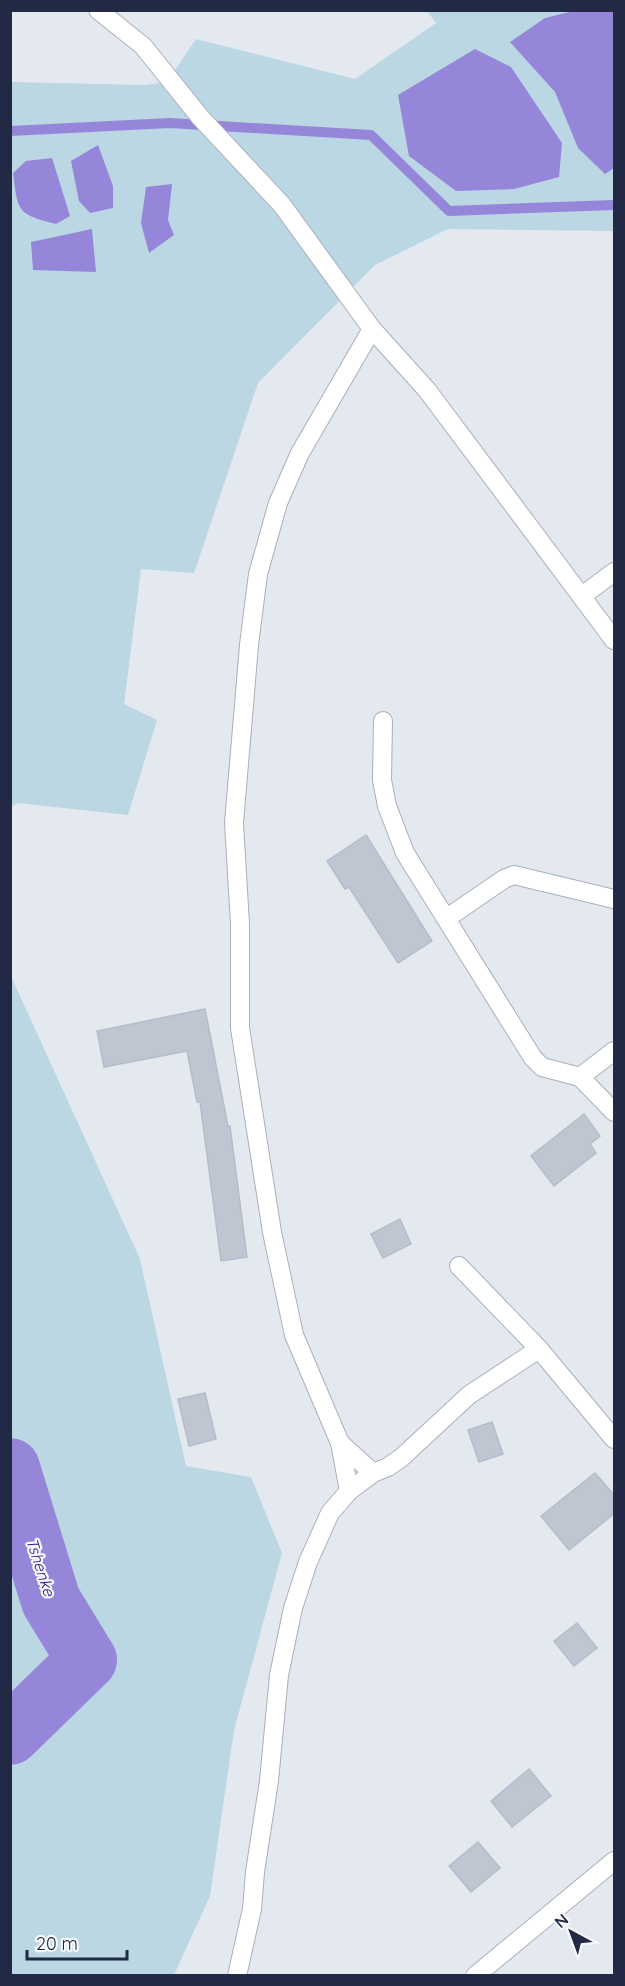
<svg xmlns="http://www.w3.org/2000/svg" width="625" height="1986" font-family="Quicksand,sans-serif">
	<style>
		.green { fill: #bbd7e3 }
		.water { fill: #9686da }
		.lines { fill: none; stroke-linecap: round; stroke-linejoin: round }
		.stream { stroke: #9686da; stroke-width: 10 }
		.river { stroke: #9686da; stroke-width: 60 }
		.building { fill: #bfc6d1; stroke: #b6bdca; stroke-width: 1.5 }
		.street-casing { stroke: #aaafbc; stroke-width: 20 }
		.street { stroke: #fff; stroke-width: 18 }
		.labels { text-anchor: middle; stroke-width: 4.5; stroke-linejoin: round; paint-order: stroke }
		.water-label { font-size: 16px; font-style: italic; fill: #2a1388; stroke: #f6f8fb }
	</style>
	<rect width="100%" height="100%" fill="#e4e9ef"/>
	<g class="green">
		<path d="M427,11h187v220l-166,-2 -73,36 -117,118 -64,190 -53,-4 -17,135 33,16 -29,95 -111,-12 -6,4v-725l134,3 22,-3 29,-43 159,40 81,-56z"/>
		<path d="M10,974l130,285 46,207 65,11 31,76 -48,177 -24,166 -36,79h-163z"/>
	</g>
	<g class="water">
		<path d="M577,10l37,1v157l-9,6 -27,-26 -23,-56 -45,-50 35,-24z"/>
		<path d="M475,49l36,18 51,76 -3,34 -45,12 -58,2 -47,-35 -11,-61z"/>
		<path d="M98,145l15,41v22l-23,5 -11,-12 -8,-40z"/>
		<path d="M52,158l18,58 -14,8c-39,-10 -38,-12 -43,-51l13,-12z"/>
		<path d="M172,184l-4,36 6,15 -25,18 -8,-30 5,-36z"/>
		<path d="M92,229l4,43 -63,-2 -2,-28z"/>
	</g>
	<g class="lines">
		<path class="stream" d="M10,131l160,-8 201,12 78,76 165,-6"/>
		<path class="river" d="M10,1468l41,133 36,59 -77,75"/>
	</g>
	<g class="building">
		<path d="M366,835l66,106 -34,22 -49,-76 -4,2 -18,-28z"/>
		<path d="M205,1009l23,117h2l17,131 -26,4 -21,-159h-3l-10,-51 -83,16 -7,-36z"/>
		<path d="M584,1114l16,22 -10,8 6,9 -42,33 -23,-30z"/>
		<path d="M400,1219l11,25 -28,14 -12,-24z"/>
		<path d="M205,1393l11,46 -27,7 -11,-47z"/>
		<path d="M492,1422l11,32 -24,8 -11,-32z"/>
		<path d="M595,1473l20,23v17l-46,37 -28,-34z"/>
		<path d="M577,1623l20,25 -23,18 -20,-25z"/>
		<path d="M529,1769l22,27 -39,31 -21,-26z"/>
		<path d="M478,1842l22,26 -29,24 -22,-26z"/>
	</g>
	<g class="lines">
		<g class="street-casing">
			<g id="street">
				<path d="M98,10l45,36 57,71 82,88 90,124 55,61 187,250"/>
				<path d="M582,596l32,-24"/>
				<path d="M383,721l-1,59 5,26 18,47 128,205 9,9 38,10 34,35"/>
				<path d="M447,918l57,-39 10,-4 100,24"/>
				<path d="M580,1077l34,-26"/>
				<path d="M459,1266l80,83 75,90"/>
				<path d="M340,1443l33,30"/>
				<path d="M349,1491l-9,-48 -46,-108 -22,-103 -32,-204v-104l-6,-101 15,-178 9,-71 20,-71 22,-50 72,-124"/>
				<path d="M237,1976l15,-67 3,-37 14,-91 10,-106 14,-67 15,-46 22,-49 19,-22 24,-18 15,-6 13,-9 68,-63 70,-46"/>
				<path d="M475,1976l139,-115"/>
			</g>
		</g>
		<use href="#street" class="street"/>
	</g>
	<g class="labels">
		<g class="water-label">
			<text transform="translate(41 1567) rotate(72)" y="6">Tshenke</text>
		</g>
	</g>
	<rect width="625" height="1986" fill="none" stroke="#212944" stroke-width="24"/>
	<g transform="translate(571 1932) rotate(319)" stroke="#f6f8fb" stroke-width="4.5" paint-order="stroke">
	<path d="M0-4.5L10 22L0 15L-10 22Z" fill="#212944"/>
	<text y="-9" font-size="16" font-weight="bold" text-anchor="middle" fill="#212944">N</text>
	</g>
	<path d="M27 1950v9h100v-9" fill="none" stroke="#212944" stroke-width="3"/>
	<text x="36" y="1950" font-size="18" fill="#212944" stroke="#f6f8fb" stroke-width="4.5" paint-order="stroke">20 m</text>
</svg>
